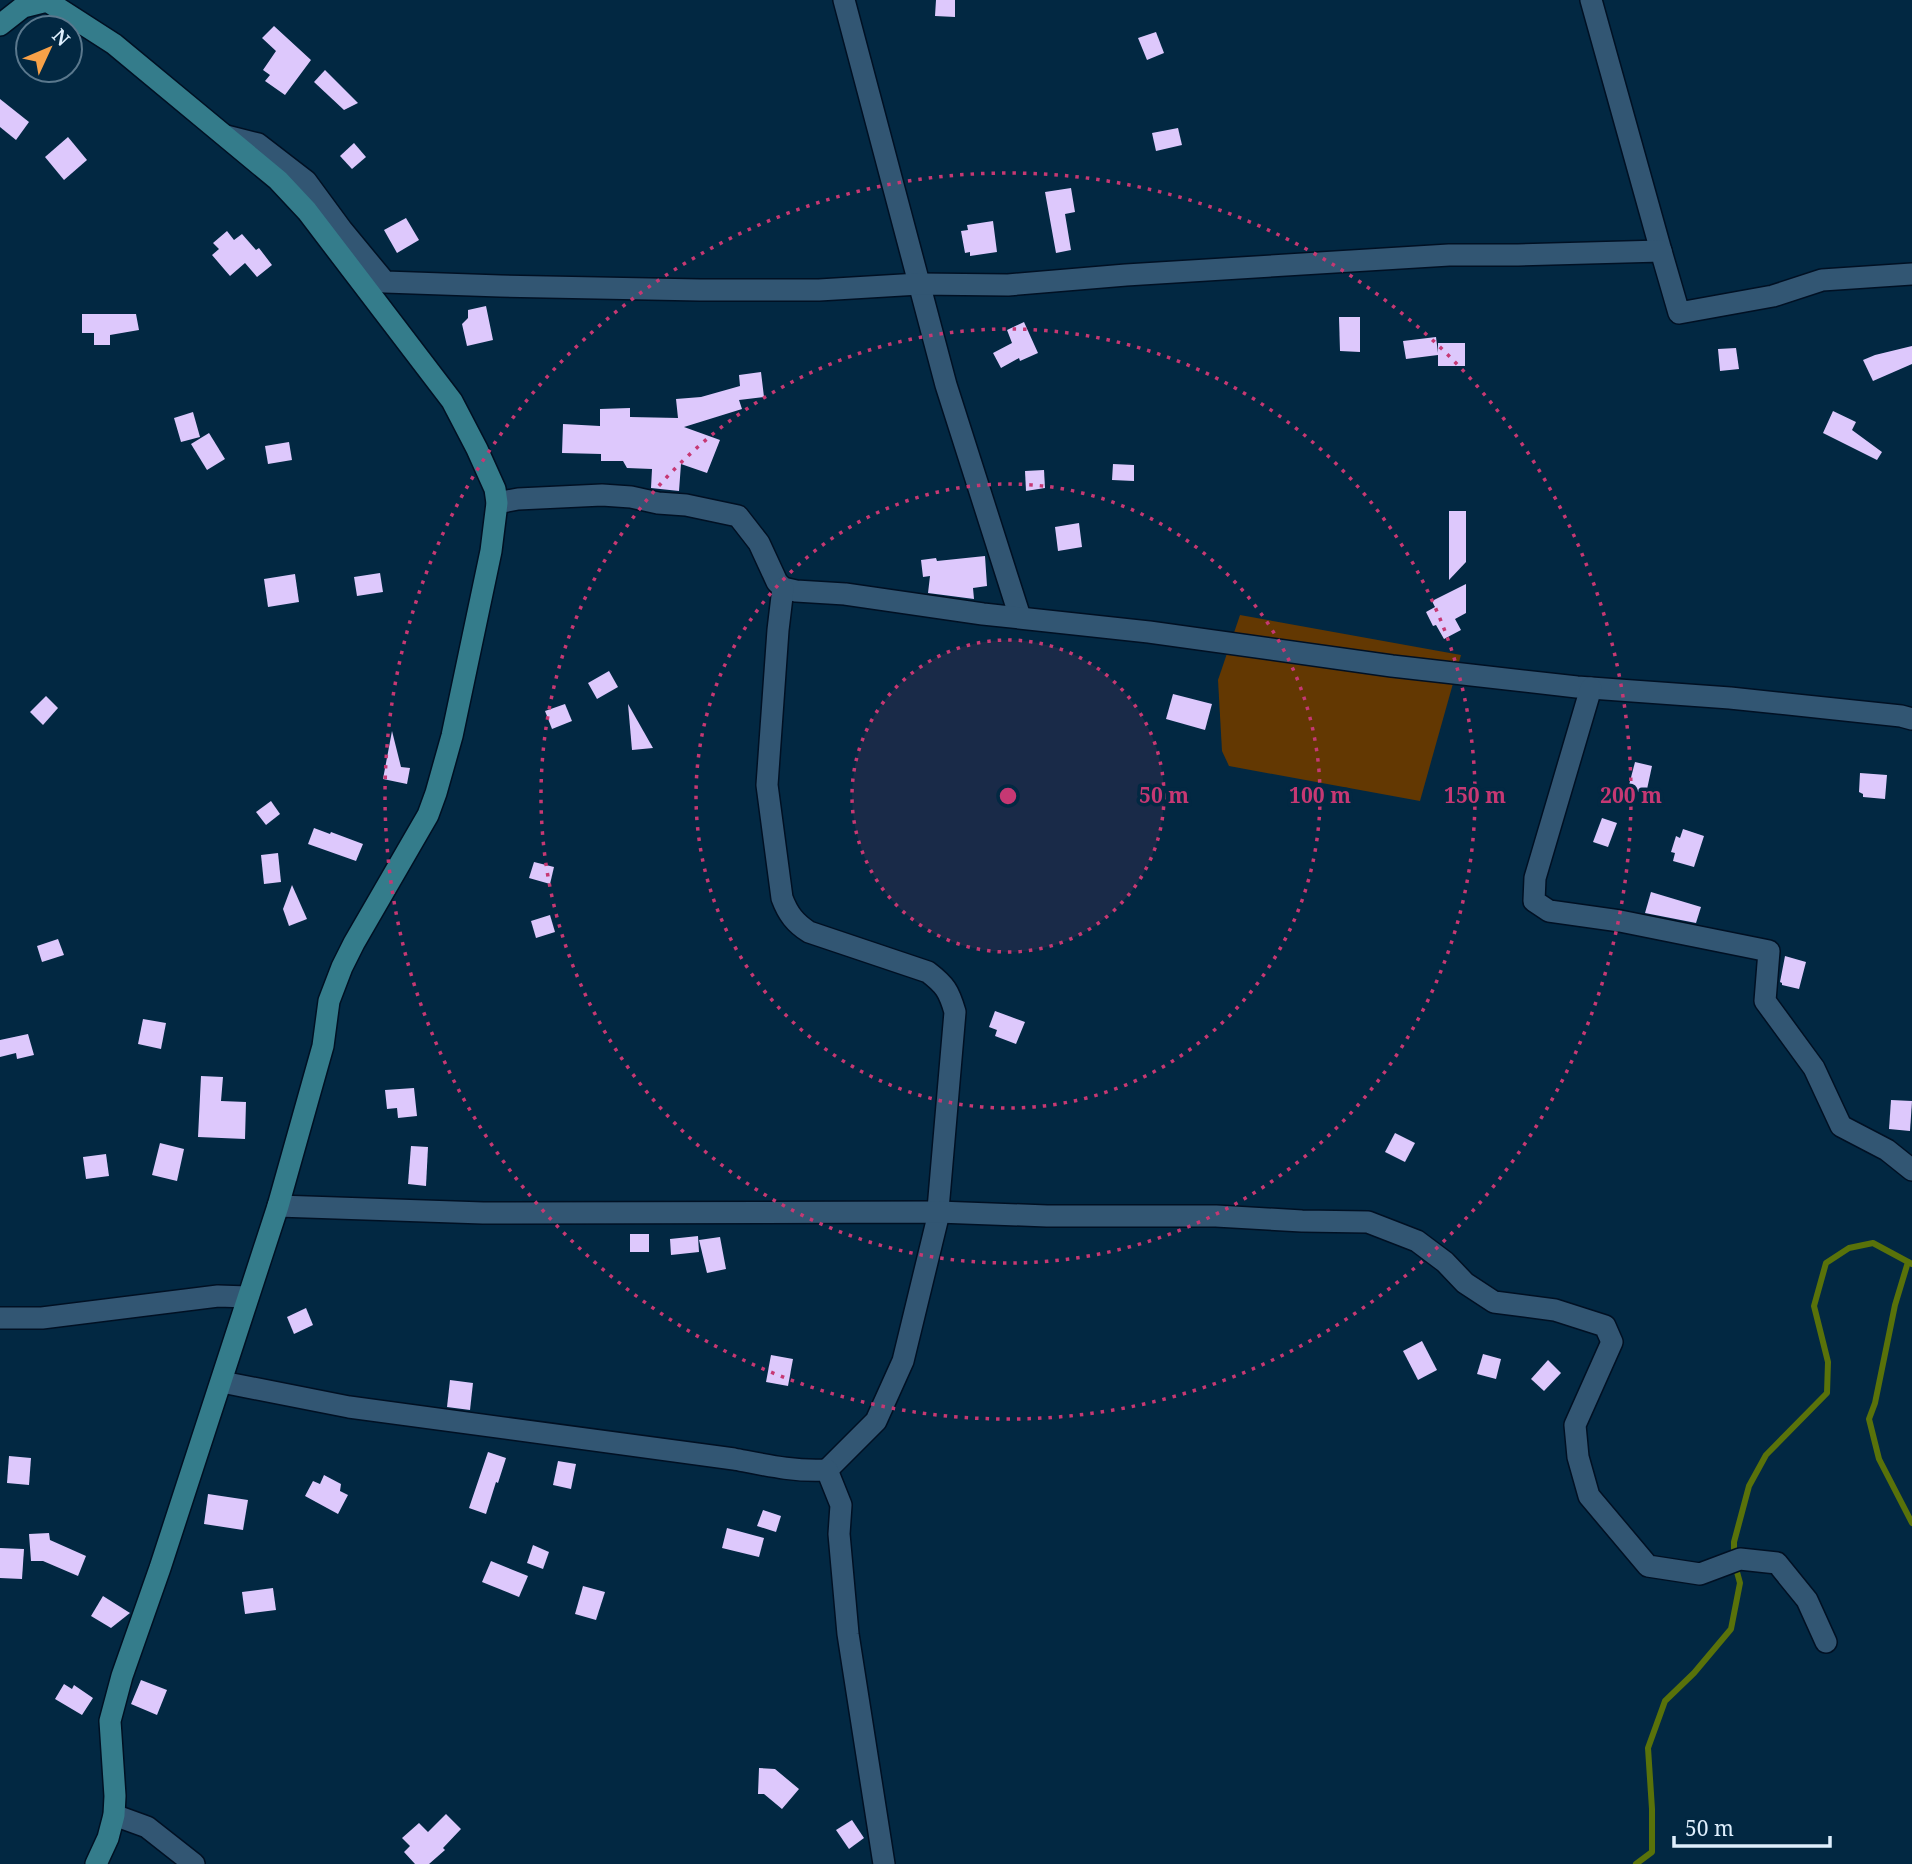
<svg xmlns="http://www.w3.org/2000/svg" width="1912" height="1864" font-family="'Noto Serif',serif">
	<style>
		.green { fill: #633802 }
		.lines { fill: none; stroke-linecap: round; stroke-linejoin: round }
		.stream { stroke: #59720a; stroke-width: 6 }
		.building { fill: #ddc8fc }
		.street-casing { stroke: #001023; stroke-width: 24 }
		.secondary-casing { stroke: #001023; stroke-width: 24 }
		.street { stroke: #325673; stroke-width: 21 }
		.secondary { stroke: #347c8b; stroke-width: 21 }
		.ring { fill: none; stroke: #c63873; stroke-width: 3.5; stroke-dasharray: 3.5 7 }
		.centre { fill: #c63873; stroke: #022842; stroke-width: 3.5 }
		.ring-label { font-size: 21px; text-anchor: middle; font-weight: bold; fill: #c63873; stroke: #022842; stroke-width: 7; stroke-linejoin: round; paint-order: stroke }
	</style>
	<rect width="100%" height="100%" fill="#022842"/>
	<path class="green" d="M1240,615l221,40 -41,146 -191,-35 -7,-15 -4,-71z"/>
	<g class="lines">
		<g class="stream">
			<path d="M1908,1262l-13,43 -20,98 -6,16 10,40 33,64"/>
			<path d="M1636,1864l16,-12v-43l-4,-61 17,-47 29,-28 37,-44 9,-46 -6,-22v-19l15,-56 17,-31 61,-62 1,-31 -14,-56 12,-43 23,-15 24,-5 39,21"/>
		</g>
	</g>
	<g class="building">
		<path d="M936,0h19v17l-20,-1z"/>
		<path d="M274,26l37,34 -26,35 -20,-14 5,-6 -7,-5 13,-19 -14,-13z"/>
		<path d="M1156,32l8,21 -17,7 -9,-22z"/>
		<path d="M325,70l33,33 -14,7 -30,-28z"/>
		<path d="M0,99l29,23 -13,18 -16,-13z"/>
		<path d="M1178,128l4,17 -26,6 -4,-18z"/>
		<path d="M68,137l19,23 -23,20 -19,-23z"/>
		<path d="M354,143l12,14 -14,12 -12,-13z"/>
		<path d="M1071,188l4,24 -10,2 6,36 -15,3 -11,-61z"/>
		<path d="M406,218l13,22 -22,13 -13,-23z"/>
		<path d="M993,221l4,31 -27,4v-4l-5,1 -4,-22 7,-1 -1,-5z"/>
		<path d="M227,231l7,9 8,-6 14,16 3,-2 13,17 -15,12 -12,-14 -15,13 -18,-21 7,-6 -6,-6z"/>
		<path d="M486,306l7,34 -26,6 -5,-22 6,-6v-8z"/>
		<path d="M82,314h54l3,16 -29,5v10h-16v-12h-12z"/>
		<path d="M1339,317h21v35l-20,-1z"/>
		<path d="M1024,322l14,31 -18,8 -1,-3 -18,10 -8,-15 19,-10 -5,-13z"/>
		<path d="M1436,337l2,16v-10h27v23h-27v-11l-32,4 -3,-18z"/>
		<path d="M1912,346v18l-39,17 -10,-21 12,-5z"/>
		<path d="M1736,348l3,21 -19,2 -2,-22z"/>
		<path d="M761,372l3,25 -25,3 3,9 -58,18 36,13 -13,33 -26,-9 -2,27 -28,-3 1,-19 -25,-1 -4,-7h-22v-7l-39,-1 1,-29 37,2v-17l30,-1v9l48,1 -2,-19 25,-2 39,-11 -1,-11z"/>
		<path d="M1833,411l23,11 -4,8 30,22 -5,8 -54,-27z"/>
		<path d="M193,412l7,25 -19,5 -7,-24z"/>
		<path d="M209,433l16,26 -18,11 -16,-26z"/>
		<path d="M289,442l3,18 -24,4 -3,-18z"/>
		<path d="M1113,464l21,1v16l-22,-1z"/>
		<path d="M1044,470l1,18 -19,3 -1,-20z"/>
		<path d="M1449,511h17v51l-17,18z"/>
		<path d="M1079,523l3,24 -24,4 -3,-24z"/>
		<path d="M985,556l2,30 -14,2 1,11 -46,-6 2,-17 -7,1 -2,-17 15,-2 1,3z"/>
		<path d="M380,573l3,19 -26,4 -3,-19z"/>
		<path d="M295,574l4,28 -31,5 -4,-28z"/>
		<path d="M1466,584v29l-11,6 6,11 -17,9 -8,-14 -3,1 -7,-14 9,-5 -3,-6z"/>
		<path d="M609,671l9,16 -21,12 -9,-16z"/>
		<path d="M1173,694l39,10 -7,26 -39,-11z"/>
		<path d="M46,696l12,12 -15,17 -13,-13z"/>
		<path d="M565,704l7,17 -20,8 -7,-18z"/>
		<path d="M628,704l25,44 -21,2z"/>
		<path d="M392,731l9,36 9,1 -3,16 -24,-5z"/>
		<path d="M1635,762l17,4 -6,28 -18,-5z"/>
		<path d="M1860,773l27,2 -2,24 -22,-2v-3l-4,-2z"/>
		<path d="M271,801l9,13 -14,11 -10,-13z"/>
		<path d="M1602,818l15,5 -9,24 -15,-5z"/>
		<path d="M314,828l16,6 1,-2 32,12 -7,17 -48,-17z"/>
		<path d="M1683,829l21,7 -10,31 -21,-6 2,-8 -4,-1 5,-16 4,2z"/>
		<path d="M278,853l3,29 -17,2 -3,-29z"/>
		<path d="M534,862l20,5 -4,17 -21,-6z"/>
		<path d="M292,885l15,34 -18,7 -6,-17z"/>
		<path d="M1651,892l50,15 -5,16 -51,-10z"/>
		<path d="M550,915l5,17 -19,6 -5,-17z"/>
		<path d="M58,939l6,16 -22,7 -5,-16z"/>
		<path d="M1785,956l21,6 -7,27 -17,-4v-2l-2,-1z"/>
		<path d="M995,1011l30,11 -9,22 -21,-8 2,-6 -8,-3z"/>
		<path d="M143,1019l23,4 -5,26 -23,-5z"/>
		<path d="M28,1034l6,21 -17,4 -1,-6 -16,4v-17z"/>
		<path d="M201,1076l22,1 -2,24 25,1 -1,37 -47,-2z"/>
		<path d="M414,1088l3,28 -19,2 -1,-10 -10,1 -2,-19z"/>
		<path d="M1891,1100l21,1 -2,30 -21,-2z"/>
		<path d="M1395,1133l20,10 -10,19 -20,-10z"/>
		<path d="M160,1143l24,6 -7,32 -25,-6z"/>
		<path d="M411,1146l17,1 -2,39 -18,-2z"/>
		<path d="M106,1154l3,22 -23,3 -3,-22z"/>
		<rect x="630" y="1234" width="19" height="18"/>
		<path d="M698,1236l1,16 -28,3 -1,-16z"/>
		<path d="M720,1237l6,32 -19,4 -8,-33z"/>
		<path d="M306,1308l7,17 -19,9 -7,-17z"/>
		<path d="M1422,1341l15,29 -19,10 -15,-29z"/>
		<path d="M1483,1354l18,5 -5,20 -19,-5z"/>
		<path d="M771,1355l22,4 -5,27 -22,-4z"/>
		<path d="M1548,1360l13,13 -17,18 -13,-12z"/>
		<path d="M450,1380l23,3 -3,27 -23,-3z"/>
		<path d="M488,1452l18,6 -8,25 -2,-1 -10,32 -17,-6z"/>
		<path d="M9,1456l22,2 -2,27 -22,-2z"/>
		<path d="M558,1461l18,3 -5,25 -18,-4z"/>
		<path d="M324,1475l17,9 -1,7 8,4 -10,19 -33,-18 8,-15 7,3z"/>
		<path d="M208,1494l40,6 -5,30 -39,-6z"/>
		<path d="M763,1510l18,6 -5,16 -19,-6z"/>
		<path d="M727,1528l37,10 -5,19 -37,-9z"/>
		<path d="M49,1533l1,7 36,16 -8,20 -35,-15h-12l-2,-27z"/>
		<path d="M533,1545l16,7 -6,17 -16,-6z"/>
		<path d="M0,1548l24,1 -2,30 -22,-1z"/>
		<path d="M491,1561l37,15 -9,21 -37,-15z"/>
		<path d="M583,1586l22,6 -9,28 -21,-6z"/>
		<path d="M273,1588l3,22 -31,4 -3,-22z"/>
		<path d="M103,1596l27,17 -19,15 -20,-12z"/>
		<path d="M141,1680l26,10 -10,25 -26,-11z"/>
		<path d="M64,1684l8,5 2,-4 19,13 -11,17 -27,-16z"/>
		<path d="M759,1768l16,1 24,20 -17,20 -18,-15h-6z"/>
		<path d="M446,1814l15,15 -18,19 2,2 -16,14h-14l-11,-12 6,-6 -8,-8 17,-15 9,9z"/>
		<path d="M852,1820l12,18 -15,11 -13,-19z"/>
	</g>
	<g class="lines">
		<g class="street-casing">
			<g id="street">
				<path d="M844,0l102,385 74,232"/>
				<path d="M1591,0l70,251"/>
				<path d="M226,136l32,8 48,37 36,49 43,52 115,4 200,4h119l100,-6 89,1 118,-10 323,-20h69l143,-4 18,62 94,-17 49,-16 90,-6"/>
				<path d="M497,503l21,-4 84,-4 29,2 27,6 28,2 52,11 21,27 18,39 6,6 13,3 49,3 138,20 166,18 243,34 185,21 153,11 171,18 11,3"/>
				<path d="M783,588l-5,42 -11,155 15,113c6,16 13,25 27,34l119,40c17,13 21,19 27,40l-18,209 -34,140 -27,60 -49,49"/>
				<path d="M1591,688l-56,190 -1,23 15,10 71,10 149,30 -4,50 49,67 27,58 46,24 25,20"/>
				<path d="M278,1206l205,7 455,-1 109,4h169l86,5 66,1 49,19 28,21 20,21 29,19 61,8 50,16 7,16 -37,83 3,32 11,39 59,70 52,8 40,-15 37,4 30,37 19,42"/>
				<path d="M0,1318h42l176,-22 30,1"/>
				<path d="M222,1382l127,25 385,52c31,6 61,13 93,11l14,35 -2,29 9,100 36,230"/>
				<path d="M114,1815l33,12 47,37"/>
			</g>
		</g>
		<g class="secondary-casing">
			<path id="secondary" d="M0,25l23,-18 24,-6 67,43 164,136 29,31 145,190 25,48 18,40 2,14 -6,48 -39,185 -16,57 -8,22 -74,128 -12,24 -13,34 -6,45 -45,160 -118,362 -38,108 -12,45 5,75 -1,19 -6,23 -12,26"/>
		</g>
		<use href="#street" class="street"/>
		<use href="#secondary" class="secondary"/>
	</g>
	<circle cx="1008" cy="796" r="156" fill="#c63873" fill-opacity=".12"/>
	<g class="ring">
		<circle cx="1008" cy="796" r="156"/>
		<circle cx="1008" cy="796" r="312"/>
		<circle cx="1008" cy="796" r="467"/>
		<circle cx="1008" cy="796" r="623"/>
	</g>
	<circle cx="1008" cy="796" r="10" class="centre"/>
	<g class="ring-label">
		<text x="1164" y="803">50 m</text>
		<text x="1320" y="803">100 m</text>
		<text x="1475" y="803">150 m</text>
		<text x="1631" y="803">200 m</text>
	</g>
	<g transform="translate(49 49) rotate(46)"><circle r="33" fill="#022842" stroke="#5a788d" stroke-width="2"/>
	<path d="M0-5L12 26L0 18L-12 26Z" fill="#f7a148"/>
	<text y="-10" font-size="19" font-weight="bold" text-anchor="middle" fill="#dfeffd">N</text>
	</g>
	<path d="M1674 1836v10h156v-10" fill="none" stroke="#dfeffd" stroke-width="3.5"/>
	<text x="1685" y="1836" font-size="21" fill="#dfeffd" stroke="#022842" stroke-width="5" paint-order="stroke">50 m</text>
</svg>
